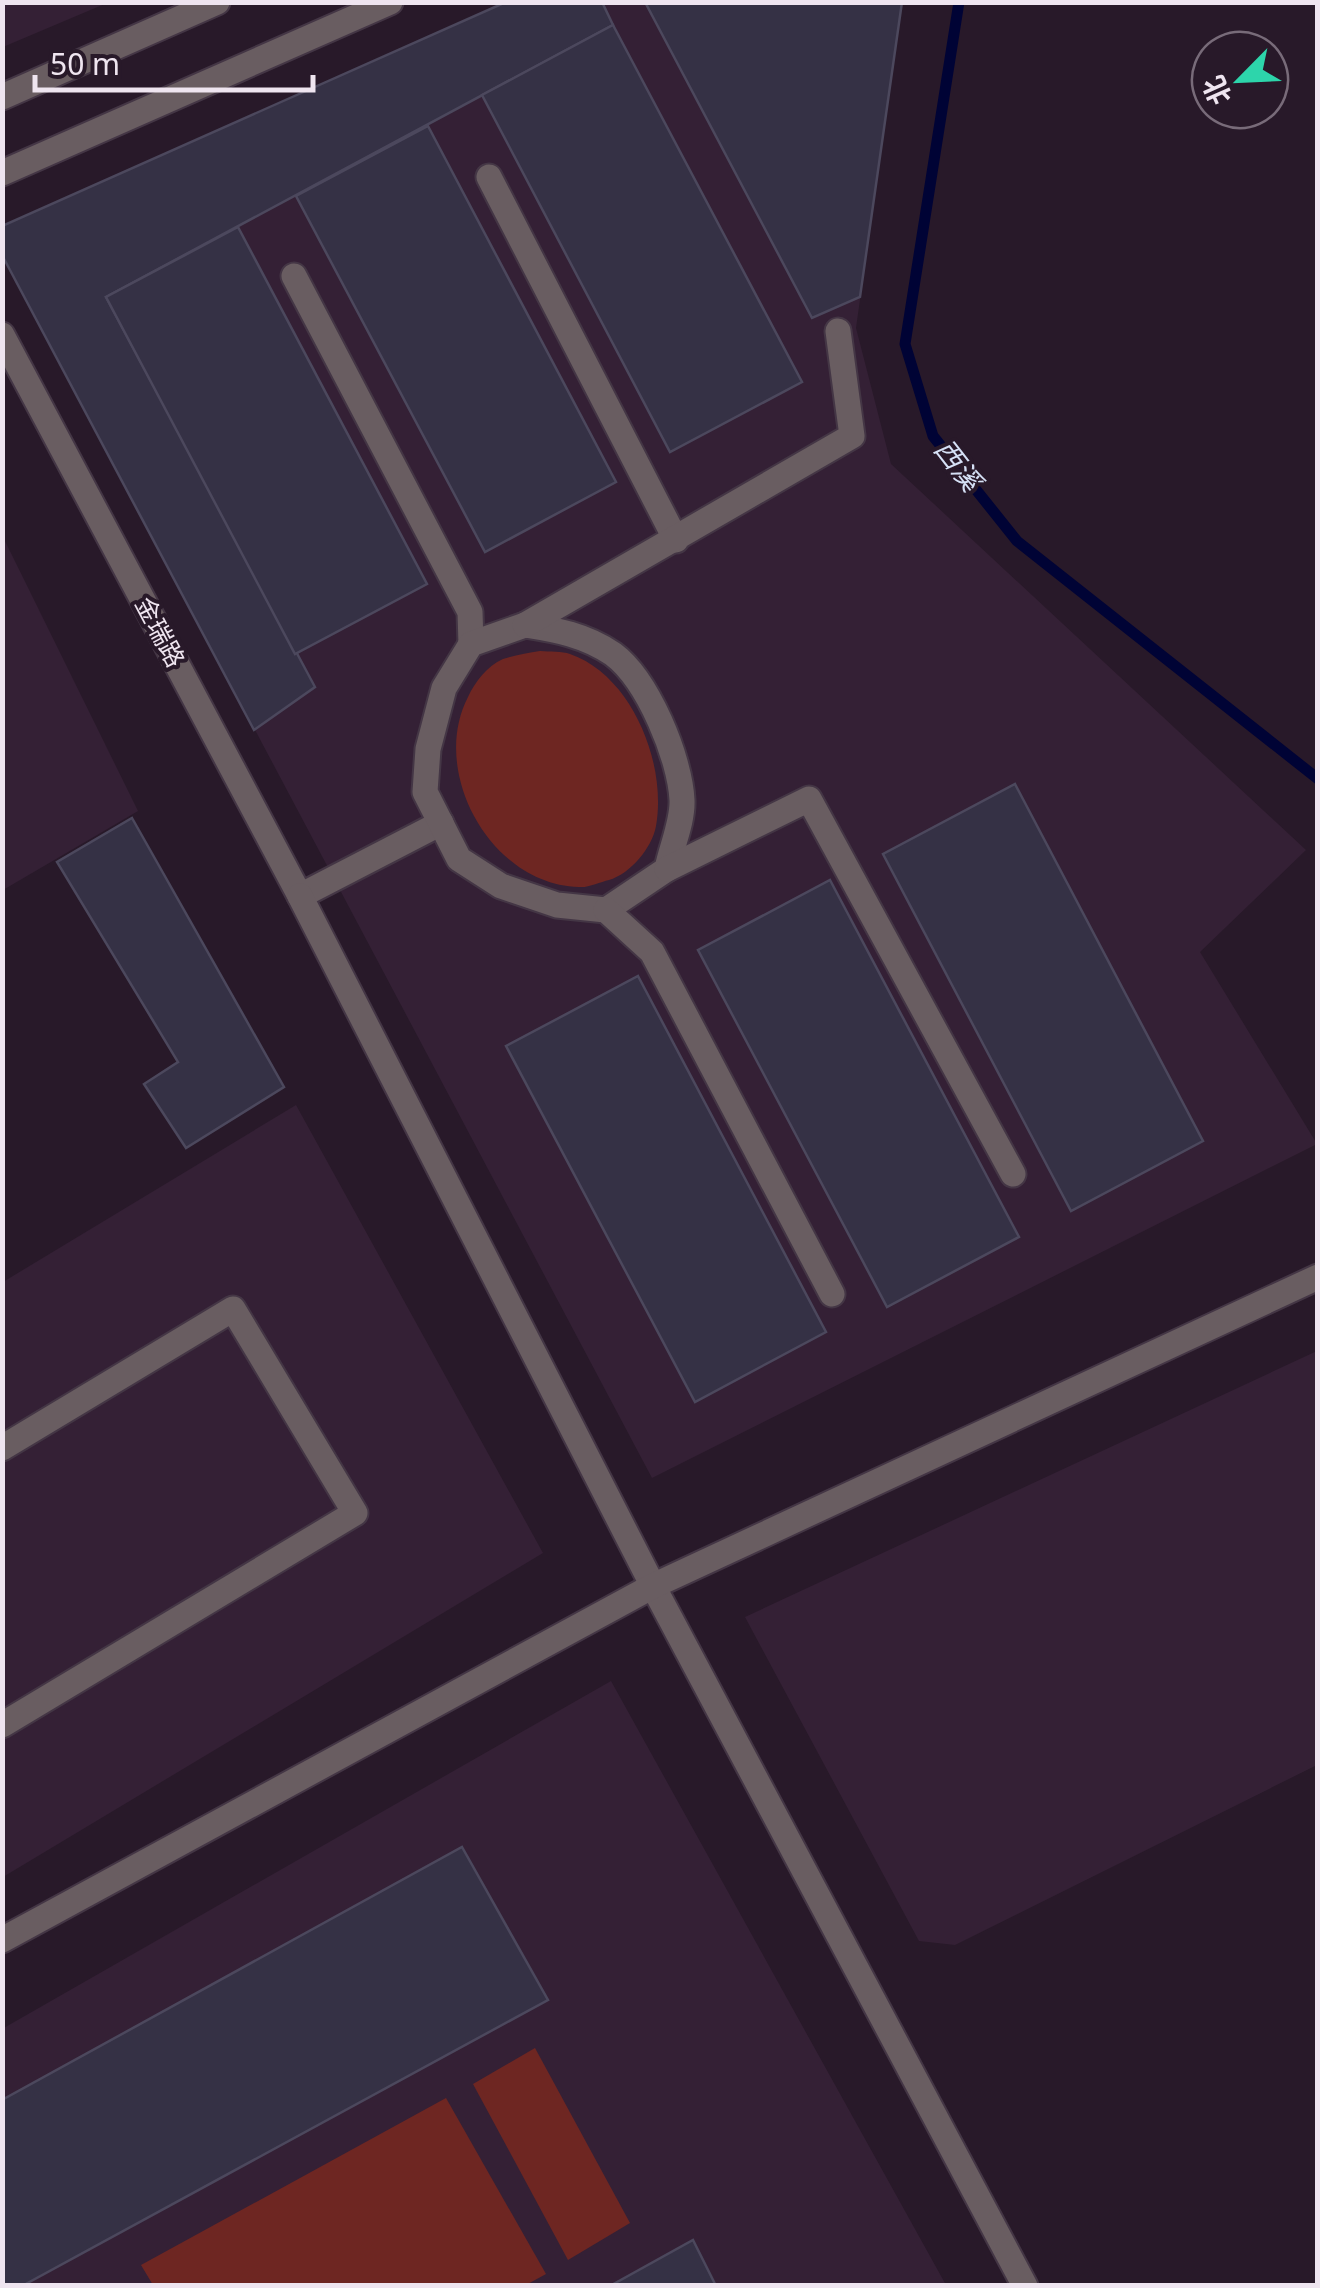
<svg xmlns="http://www.w3.org/2000/svg" width="1320" height="2288" font-family="'Noto Sans','Noto Sans SC',sans-serif">
	<style>
		.built { fill: #342035 }
		.green { fill: #6e2622 }
		.lines { fill: none; stroke-linecap: round; stroke-linejoin: round }
		.stream { stroke: #000335; stroke-width: 11 }
		.building { fill: #353145; stroke: #4c485d; stroke-width: 2.5 }
		.minor-casing { stroke: #443645; stroke-width: 29 }
		.minor { stroke: #695d61; stroke-width: 25 }
		.labels { text-anchor: middle; stroke-width: 8; stroke-linejoin: round; paint-order: stroke }
		.street-label { font-size: 25px; fill: #efe5f0; stroke: #281929 }
		.water-label { font-size: 28px; font-style: italic; fill: #d6e1f6; stroke: #281929 }
	</style>
	<rect width="100%" height="100%" fill="#281929"/>
	<g class="built">
		<path d="M3,2h104v1l-104,44z"/>
		<path d="M506,3h396l-46,325 35,136 415,386 -106,102 117,192 -665,334 -649,-1223z"/>
		<path d="M3,537l135,274 -135,79h-1z"/>
		<path d="M296,1105l247,448 -540,324v-595z"/>
		<path d="M1317,1351v414l-362,180 -36,-4 -174,-324z"/>
		<path d="M611,1681l335,604h-943l-1,-256z"/>
	</g>
	<g class="green">
		<path d="M540,651c10,1 22,0 30,3 63,22 97,111 86,172 -4,22 -26,48 -47,54 -9,2 -21,8 -30,7 -88,-2 -150,-115 -111,-190 7,-15 19,-31 35,-38 12,-4 25,-6 37,-8z"/>
		<path d="M535,2048l95,175 -62,37 -95,-176z"/>
		<path d="M446,2098l100,176 -22,12 -371,-1 -12,-20z"/>
	</g>
	<g class="lines">
		<path class="stream" d="M959,2l-54,342 28,92 84,105 301,238"/>
	</g>
	<g class="building">
		<path d="M506,2h96l11,23 -507,272 209,390 -61,43 -252,-475v-29z"/>
		<path d="M645,2h257l-42,295 -48,21z"/>
		<path d="M613,25l189,357 -132,70 -188,-357z"/>
		<path d="M428,126l188,356 -131,70 -189,-356z"/>
		<path d="M238,227l189,357 -132,70 -189,-357z"/>
		<path d="M1015,784l188,357 -132,70 -188,-357z"/>
		<path d="M132,818l152,269 -98,61 -42,-64 34,-22 -121,-200z"/>
		<path d="M830,880l189,357 -132,70 -189,-357z"/>
		<path d="M638,976l188,356 -131,70 -189,-356z"/>
		<path d="M462,1847l86,153 -526,286h-20v-186z"/>
		<path d="M693,2240l23,46h-106z"/>
	</g>
	<g class="lines">
		<g class="minor-casing">
			<g id="minor">
				<path d="M2,97l215,-95"/>
				<path d="M2,173l388,-171"/>
				<path d="M489,177l187,363"/>
				<path d="M294,276l176,336 1,32"/>
				<path d="M2,335l298,561 141,-73"/>
				<path d="M525,625c32,5 60,10 88,29 35,26 67,104 69,146 1,22 -11,48 -15,69l-61,41 -49,-5 -56,-19 -42,-27 -34,-67 3,-43 16,-61 27,-44z"/>
				<path d="M525,625l327,-189 -14,-105"/>
				<path d="M667,869l142,-70 204,375"/>
				<path d="M300,896l353,690 372,700"/>
				<path d="M606,910l46,42 180,342"/>
				<path d="M2,1448l231,-139 122,204 -353,212"/>
				<path d="M2,1940l651,-354 665,-309"/>
			</g>
		</g>
		<use href="#minor" class="minor"/>
	</g>
	<g class="labels">
		<g class="street-label">
			<text transform="translate(160 632) rotate(62)" y="9">金瑞路</text>
		</g>
		<g class="water-label">
			<text transform="translate(958 465) rotate(52)" y="10">西溪</text>
		</g>
	</g>
	<rect width="1320" height="2288" fill="none" stroke="#efe5f0" stroke-width="10"/>
	<g transform="translate(1240 80) rotate(246)"><circle r="48" fill="#281929" stroke="#786b79" stroke-width="2.5"/>
	<path d="M0-8L18 38L0 25L-18 38Z" fill="#2dd5ab"/>
	<text y="-15" font-size="28" font-weight="bold" text-anchor="middle" fill="#efe5f0">北</text>
	</g>
	<path d="M35 75v15h278v-15" fill="none" stroke="#efe5f0" stroke-width="5"/>
	<text x="50" y="75" font-size="30" fill="#efe5f0" stroke="#281929" stroke-width="8" paint-order="stroke">50 m</text>
</svg>
